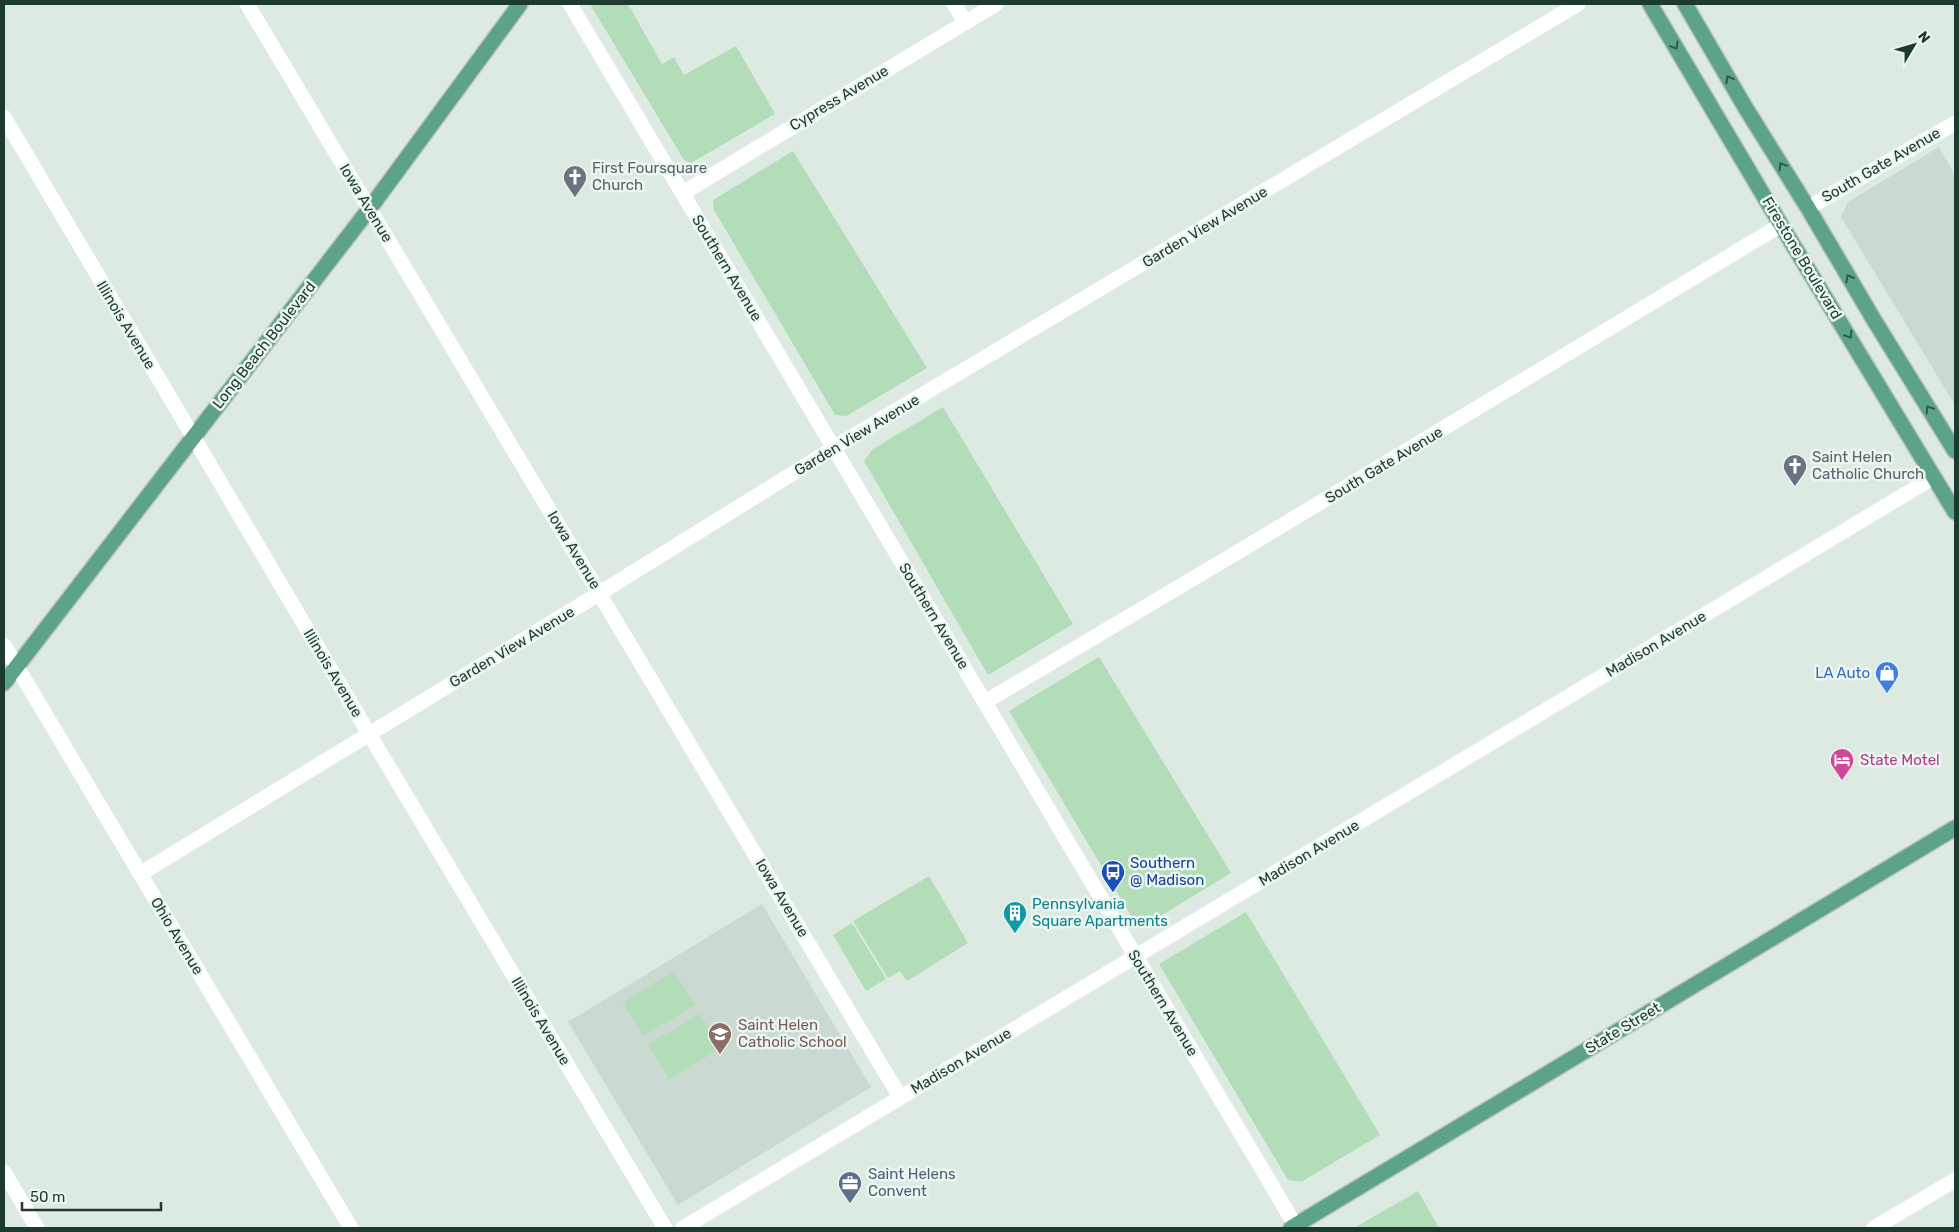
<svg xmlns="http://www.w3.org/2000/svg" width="1959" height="1232" font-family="Rubik,sans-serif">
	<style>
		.built { fill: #cadad0 }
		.green { fill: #b2ddb8 }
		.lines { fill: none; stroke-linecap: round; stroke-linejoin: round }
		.major-casing { stroke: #bbc4c0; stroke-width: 18 }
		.minor { stroke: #fff; stroke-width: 15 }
		.major { stroke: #5ca388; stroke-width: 15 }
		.oneway { stroke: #305a49 }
		.labels { text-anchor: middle; stroke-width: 5; stroke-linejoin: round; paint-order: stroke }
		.street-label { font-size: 15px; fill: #1d3a2e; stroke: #ecf6f0 }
		.worship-label { font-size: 15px; fill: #5b616d; stroke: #ecf6f0; text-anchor: start }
		.shop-label { font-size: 15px; fill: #366cbe; stroke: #ecf6f0; text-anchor: end }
		.hotel-label { font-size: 15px; fill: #b23c85; stroke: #ecf6f0; text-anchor: start }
		.transit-label { font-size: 15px; fill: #164399; stroke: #ecf6f0; text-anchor: start }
		.culture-label { font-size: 15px; fill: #0d838f; stroke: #ecf6f0; text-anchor: start }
		.education-label { font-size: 15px; fill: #785e54; stroke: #ecf6f0; text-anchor: start }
		.service-label { font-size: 15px; fill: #4e5e75; stroke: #ecf6f0; text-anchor: start }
	</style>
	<rect width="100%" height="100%" fill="#dceae2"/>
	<g class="built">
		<path d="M1939,147l16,28v230l-114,-188 7,-15z"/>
		<path d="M762,904l109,183 -193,118 -110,-183z"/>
	</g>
	<g class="green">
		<path d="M590,4h38l34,60 12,-7 10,18 52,-29 39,68 -84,49 -7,-3z"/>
		<path d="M793,151l134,217 -81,48 -11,-1 -121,-205 -1,-10z"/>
		<path d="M943,407l130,217 -85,51 -124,-214 9,-12z"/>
		<path d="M1099,657l132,216 -92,56 -130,-218z"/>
		<path d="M929,876l39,67 -61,38 -7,-10 -12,7 -35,-57z"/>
		<path d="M1246,912l134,223 -79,47 -13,-2 -129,-216z"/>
		<path d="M852,923l34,56 -20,12 -33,-56z"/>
		<path d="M674,971l21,34 -52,31 -20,-34z"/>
		<path d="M700,1014l21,34 -52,31 -21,-35z"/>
		<path d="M1418,1191l21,37h-85z"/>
	</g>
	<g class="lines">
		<g class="major-casing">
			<g id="major">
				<path d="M1650,4l131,221 174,287"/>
				<path d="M1685,4l60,103 63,101 66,112 81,131"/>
				<path d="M4,683l366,-475 150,-204"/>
				<path d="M1291,1228l664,-400"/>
			</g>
		</g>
		<g class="minor">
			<path d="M247,4l653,1093"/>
			<path d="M570,4l727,1224"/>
			<path d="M954,4l11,18"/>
			<path d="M4,117l365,617 296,494"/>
			<path d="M683,193l313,-189"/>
			<path d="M1808,208l147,-85"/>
			<path d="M4,645l347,583"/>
			<path d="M985,702l268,-159 528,-318"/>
			<path d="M140,874l460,-281 253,-157 725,-432"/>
			<path d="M4,1172l33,56"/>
			<path d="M683,1228l1251,-751"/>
			<path d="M1874,1228l81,-48"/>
		</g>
		<use href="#major" class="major"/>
	</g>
	<defs><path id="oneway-chevron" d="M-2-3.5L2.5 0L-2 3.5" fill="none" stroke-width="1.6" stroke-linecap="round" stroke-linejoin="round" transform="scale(1.25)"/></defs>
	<g class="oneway">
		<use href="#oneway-chevron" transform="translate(1675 46) rotate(59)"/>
		<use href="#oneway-chevron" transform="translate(1729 79) rotate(-119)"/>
		<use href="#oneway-chevron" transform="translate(1782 166) rotate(-122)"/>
		<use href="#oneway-chevron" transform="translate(1849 278) rotate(-120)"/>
		<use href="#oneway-chevron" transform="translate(1849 335) rotate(58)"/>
		<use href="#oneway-chevron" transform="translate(1929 409) rotate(-123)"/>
	</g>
	<defs>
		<g id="church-pin" transform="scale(1.25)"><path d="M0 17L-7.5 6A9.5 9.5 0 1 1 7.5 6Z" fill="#6b7280" stroke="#ecf6f0"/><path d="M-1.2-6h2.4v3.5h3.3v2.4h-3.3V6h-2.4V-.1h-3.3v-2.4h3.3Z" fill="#fff"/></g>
		<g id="shop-pin" transform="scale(1.25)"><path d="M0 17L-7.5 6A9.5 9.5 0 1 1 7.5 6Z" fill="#3f7fe0" stroke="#ecf6f0"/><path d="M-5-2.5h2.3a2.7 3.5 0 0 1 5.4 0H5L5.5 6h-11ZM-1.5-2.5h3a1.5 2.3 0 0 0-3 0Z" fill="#fff"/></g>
		<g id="hotel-pin" transform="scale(1.25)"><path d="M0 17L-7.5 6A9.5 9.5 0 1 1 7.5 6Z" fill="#d1479c" stroke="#ecf6f0"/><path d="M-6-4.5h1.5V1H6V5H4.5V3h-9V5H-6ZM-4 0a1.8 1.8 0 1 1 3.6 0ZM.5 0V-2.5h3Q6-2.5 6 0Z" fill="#fff"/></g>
		<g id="bus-pin" transform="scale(1.25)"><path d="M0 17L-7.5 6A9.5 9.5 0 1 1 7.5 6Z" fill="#1a4fb4" stroke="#ecf6f0"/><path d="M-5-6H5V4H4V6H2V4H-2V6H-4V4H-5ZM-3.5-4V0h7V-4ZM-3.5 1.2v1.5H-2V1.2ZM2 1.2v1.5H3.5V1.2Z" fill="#fff"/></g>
		<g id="building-pin" transform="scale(1.25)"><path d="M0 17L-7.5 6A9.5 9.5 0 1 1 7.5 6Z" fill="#0f9aa8" stroke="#ecf6f0"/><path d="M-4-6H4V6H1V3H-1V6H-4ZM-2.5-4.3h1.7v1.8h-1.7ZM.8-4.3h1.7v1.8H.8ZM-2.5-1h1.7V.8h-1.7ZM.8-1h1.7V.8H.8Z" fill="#fff"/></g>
		<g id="school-pin" transform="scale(1.25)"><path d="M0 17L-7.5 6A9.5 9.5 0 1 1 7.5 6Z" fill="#8d6e63" stroke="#ecf6f0"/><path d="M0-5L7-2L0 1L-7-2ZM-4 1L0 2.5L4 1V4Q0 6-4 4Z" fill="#fff"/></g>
		<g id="office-pin" transform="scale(1.25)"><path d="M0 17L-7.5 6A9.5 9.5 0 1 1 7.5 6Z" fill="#5c6f8a" stroke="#ecf6f0"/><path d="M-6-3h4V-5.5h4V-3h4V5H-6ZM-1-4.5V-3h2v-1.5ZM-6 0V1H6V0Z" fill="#fff"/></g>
	</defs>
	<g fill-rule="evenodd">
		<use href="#church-pin" x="575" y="177"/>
		<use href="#church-pin" x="1795" y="466"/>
		<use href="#shop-pin" x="1887" y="673"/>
		<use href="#hotel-pin" x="1842" y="760"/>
		<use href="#bus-pin" x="1113" y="872"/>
		<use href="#building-pin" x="1015" y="913"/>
		<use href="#school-pin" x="720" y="1034"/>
		<use href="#office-pin" x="850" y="1183"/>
	</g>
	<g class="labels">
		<g class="street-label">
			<text transform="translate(839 98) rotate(-31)" y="5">Cypress Avenue</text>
			<text transform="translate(1881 165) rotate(-30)" y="5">South Gate Avenue</text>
			<text transform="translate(366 203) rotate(59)" y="5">Iowa Avenue</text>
			<text transform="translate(1205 227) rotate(-31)" y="5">Garden View Avenue</text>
			<text transform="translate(1802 258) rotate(59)" y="5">Firestone Boulevard</text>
			<text transform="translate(727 268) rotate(59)" y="5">Southern Avenue</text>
			<text transform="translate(126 325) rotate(59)" y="5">Illinois Avenue</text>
			<text transform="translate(264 345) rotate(-52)" y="5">Long Beach Boulevard</text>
			<text transform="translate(857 435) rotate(-31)" y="5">Garden View Avenue</text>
			<text transform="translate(1384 465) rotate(-31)" y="5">South Gate Avenue</text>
			<text transform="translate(574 550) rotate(59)" y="5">Iowa Avenue</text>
			<text transform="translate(934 616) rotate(59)" y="5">Southern Avenue</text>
			<text transform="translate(1656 644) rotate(-31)" y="5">Madison Avenue</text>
			<text transform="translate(512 647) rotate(-31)" y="5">Garden View Avenue</text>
			<text transform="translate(333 673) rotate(59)" y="5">Illinois Avenue</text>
			<text transform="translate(1309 853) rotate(-31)" y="5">Madison Avenue</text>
			<text transform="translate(782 898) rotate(59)" y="5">Iowa Avenue</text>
			<text transform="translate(177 936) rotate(59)" y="5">Ohio Avenue</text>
			<text transform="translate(1163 1003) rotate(59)" y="5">Southern Avenue</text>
			<text transform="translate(541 1021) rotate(59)" y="5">Illinois Avenue</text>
			<text transform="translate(1623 1028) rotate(-31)" y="5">State Street</text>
			<text transform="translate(961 1061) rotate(-31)" y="5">Madison Avenue</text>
		</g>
		<g class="worship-label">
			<text x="592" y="173">First Foursquare<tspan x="592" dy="17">Church</tspan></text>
			<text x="1812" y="462">Saint Helen<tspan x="1812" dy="17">Catholic Church</tspan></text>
		</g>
		<g class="shop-label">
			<text x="1870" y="678">LA Auto</text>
		</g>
		<g class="hotel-label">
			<text x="1860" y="765">State Motel</text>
		</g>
		<g class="transit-label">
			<text x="1130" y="868">Southern<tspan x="1130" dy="17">@ Madison</tspan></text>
		</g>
		<g class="culture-label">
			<text x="1032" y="909">Pennsylvania<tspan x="1032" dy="17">Square Apartments</tspan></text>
		</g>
		<g class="education-label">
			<text x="738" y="1030">Saint Helen<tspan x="738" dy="17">Catholic School</tspan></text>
		</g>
		<g class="service-label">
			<text x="868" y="1179">Saint Helens<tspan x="868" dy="17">Convent</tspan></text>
		</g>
	</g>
	<rect width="1959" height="1232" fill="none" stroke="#1d3a2e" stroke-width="10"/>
	<g transform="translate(1914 45) rotate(52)" stroke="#ecf6f0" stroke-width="4" paint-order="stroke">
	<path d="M0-4L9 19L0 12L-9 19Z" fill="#1d3a2e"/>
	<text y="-8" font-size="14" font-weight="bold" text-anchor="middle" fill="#1d3a2e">N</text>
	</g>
	<path d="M22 1202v8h139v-8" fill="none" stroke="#1d3a2e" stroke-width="2.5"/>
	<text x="30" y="1202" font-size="15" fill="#1d3a2e" stroke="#ecf6f0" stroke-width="4" paint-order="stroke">50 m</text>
</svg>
